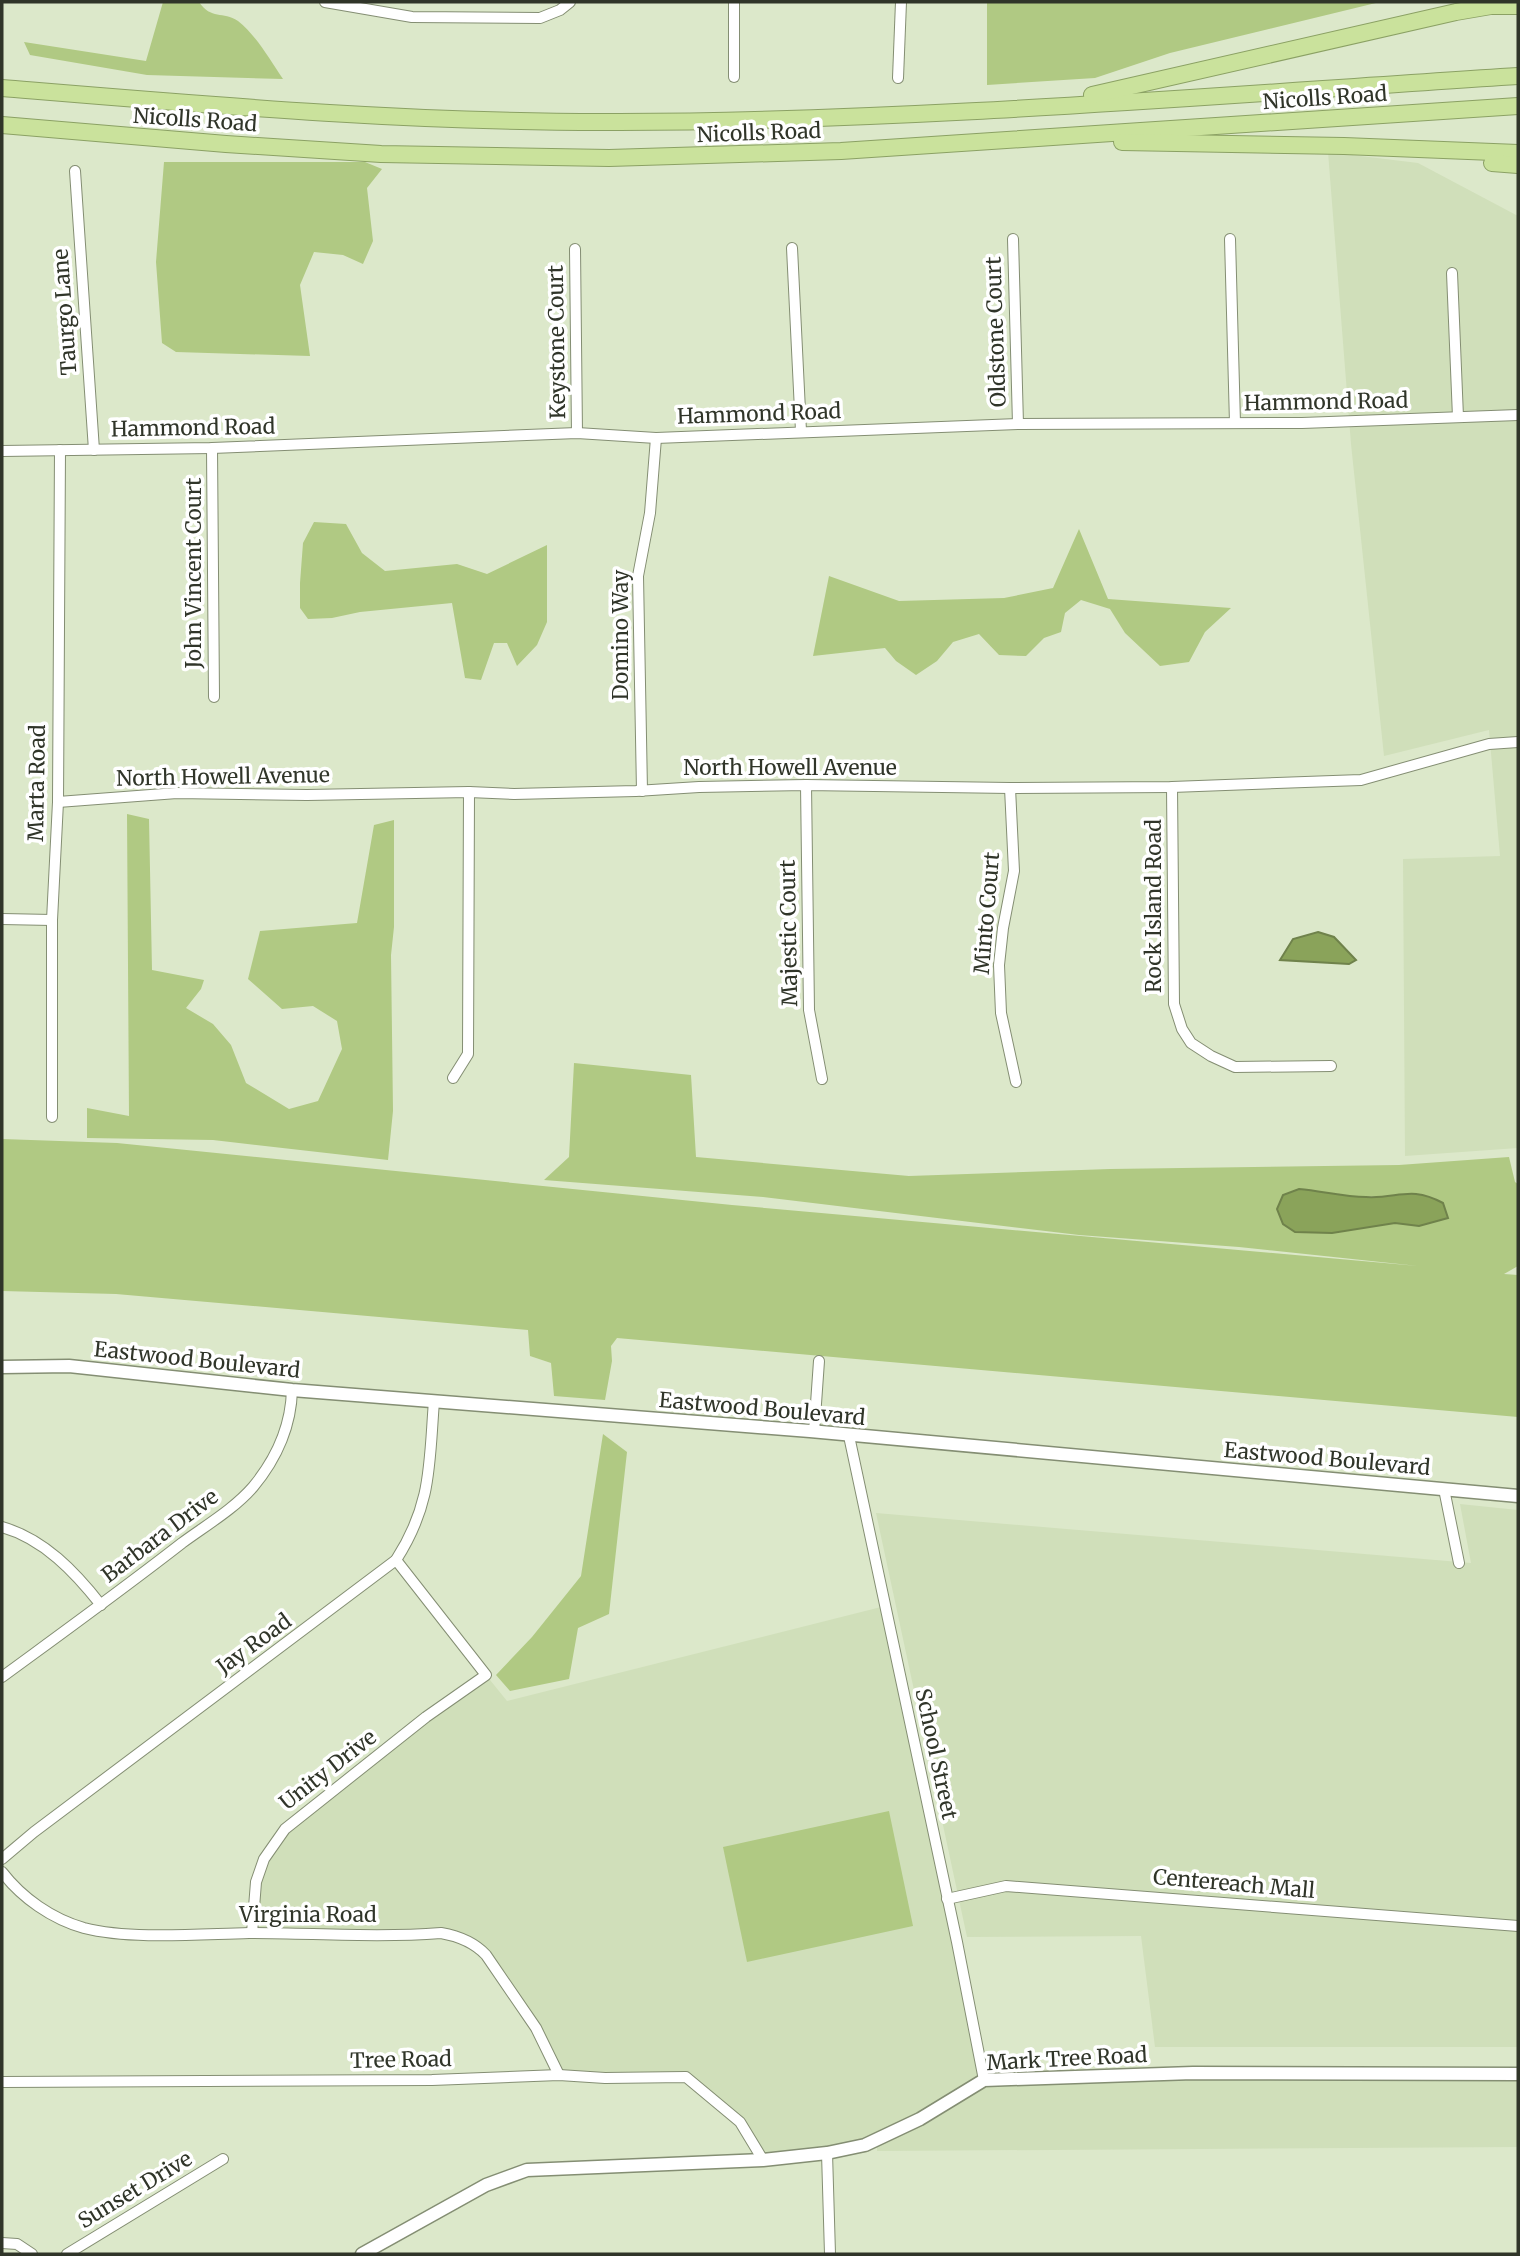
<svg xmlns="http://www.w3.org/2000/svg" width="1520" height="2256" font-family="Merriweather,serif">
	<style>
		.built { fill: #d0dfba }
		.green { fill: #b0c983; fill-rule: evenodd }
		.water { fill: #8aa35a; stroke: #6f824b; stroke-width: 2 }
		.lines { fill: none; stroke-linecap: round; stroke-linejoin: round }
		.minor-casing { stroke: #848e73; stroke-width: 12 }
		.tertiary-casing { stroke: #848e73; stroke-width: 15 }
		.trunk-casing { stroke: #8ba164; stroke-width: 18 }
		.minor { stroke: #fff; stroke-width: 10 }
		.tertiary { stroke: #fff; stroke-width: 12 }
		.trunk { stroke: #cae29c; stroke-width: 16 }
		.labels { text-anchor: middle; stroke-width: 7; stroke-linejoin: round; paint-order: stroke }
		.street-label { font-size: 21px; fill: #303529; stroke: #fff }
	</style>
	<rect width="100%" height="100%" fill="#dce8ca"/>
	<g class="built">
		<path d="M1328,152l90,11 100,53v932l-113,8 -2,-297 97,-3 -11,-126 -105,26 -33,-312z"/>
		<path d="M1460,1504l58,6v537h-363l-14,-111 -174,1 -91,-424 595,50z"/>
		<path d="M885,1606l99,473 534,-5v73l-641,4v-11l-114,20 -23,-38 -54,-45 -127,-2 -73,-120 -31,-19 -203,-3 4,-51 29,-53 201,-154 21,26z"/>
	</g>
	<g class="green">
		<path d="M163,2h36c12,18 24,9 39,19 18,14 32,39 45,58l-136,-4 -117,-20 -6,-13 122,19z"/>
		<path d="M987,2h393l-210,51 -75,25 -108,7z"/>
		<path d="M164,162h201l17,7 -15,19 6,53 -10,23 -20,-9 -29,-3 -14,33 10,71 -134,-4 -14,-9 -6,-81z"/>
		<path d="M314,522l32,2 16,29 23,18 72,-7 30,10 60,-29v77l-10,23 -20,21 -10,-23h-13l-13,37 -16,-2 -13,-75 -92,9 -28,6 -24,1 -8,-11v-25l3,-40z"/>
		<path d="M1079,529l29,70 123,9 -26,24 -16,30 -29,4 -35,-33 -15,-24 -29,-9 -16,13 -4,19 -17,6 -18,18 -27,-1 -20,-21 -26,8 -16,19 -21,14 -20,-14 -11,-13 -72,8 16,-80 70,25 105,-3 49,-10z"/>
		<path d="M127,814l22,5 3,151 52,10 -3,9 -15,19 27,16 18,21 15,38 43,26 29,-8 24,-52 -5,-28 -24,-15 -31,3 -34,-30 12,-48 97,-8 17,-98 20,-5v107l-3,28 2,156 -5,49 -175,-20 -126,-2v-30l42,8z"/>
		<path d="M574,1063l117,12 5,82 213,19 201,-7 289,-4 110,-8 6,25 3,2v82l-14,8 14,1v142l-901,-79 -6,8 1,15 -7,39 -51,-4 -3,-33 -21,-7 -2,-26 -412,-36 -114,-3v-152l115,4 615,62 686,61 -179,-19 -160,-12 -316,-38 -219,-17 25,-23zM1334,1193l19,4 29,-1 37,30 -24,-3 -27,4z"/>
		<path d="M603,1434l24,18 -18,162 -31,14 -9,51 -59,12 -14,-16 36,-38 49,-61z"/>
		<path d="M889,1811l24,115 -166,36 -24,-115z"/>
	</g>
	<g class="water">
		<path d="M1318,932l16,5 22,23 -7,4 -69,-4 13,-21z"/>
		<path d="M1299,1189c23,2 45,8 67,8 32,2 44,-12 77,6l5,15 -29,8 -24,-3 -63,10 -37,-1 -12,-8 -6,-15 6,-14z"/>
	</g>
	<g class="lines">
		<g class="minor-casing">
			<g id="minor">
				<path d="M325,2l87,15 128,1 20,-8 10,-8"/>
				<path d="M734,77v-75"/>
				<path d="M898,78l3,-76"/>
				<path d="M75,171l19,279"/>
				<path d="M1013,239l5,185"/>
				<path d="M1230,239l5,184"/>
				<path d="M792,248l9,183"/>
				<path d="M575,249l2,184"/>
				<path d="M1452,273l6,144"/>
				<path d="M212,448l2,249"/>
				<path d="M2,451l210,-3 365,-15 79,5 362,-14 284,-1 216,-8"/>
				<path d="M806,785l3,225 13,69"/>
				<path d="M1172,787l2,217 8,25 9,14 20,13 24,11 96,-1"/>
				<path d="M1010,788l4,83 -11,57 -4,37 2,48 15,69"/>
				<path d="M642,791l-4,-215 12,-63 6,-75"/>
				<path d="M58,802l119,-9 130,2 162,-3 45,2 122,-3 63,-4 107,-2 204,3 162,-1 189,-7 128,-36 29,-2"/>
				<path d="M2,919l50,1"/>
				<path d="M453,1078l15,-24 1,-262"/>
				<path d="M52,1117v-197l6,-118 2,-352"/>
				<path d="M814,1432l5,-71"/>
				<path d="M849,1436l108,506 27,138"/>
				<path d="M1444,1489l15,74"/>
				<path d="M2,1527c42,12 73,45 99,78"/>
				<path d="M2,1677c60,-44 121,-88 180,-134 23,-17 52,-34 71,-56 24,-29 38,-60 39,-97"/>
				<path d="M2,1859l32,-27 362,-272c36,-56 33,-95 38,-159"/>
				<path d="M2,1872c20,26 50,47 82,56 47,12 116,6 165,5 64,0 128,5 192,0 17,3 33,9 45,22l50,73 23,47"/>
				<path d="M947,1899l59,-13 512,40"/>
				<path d="M252,1933l4,-51 8,-23 21,-30 141,-112 60,-42 -90,-115"/>
				<path d="M2,2082l430,-2 127,-5 46,3 81,-1 54,45 23,38"/>
				<path d="M827,2153l3,101"/>
				<path d="M2,2243l15,1 15,10"/>
				<path d="M67,2254l156,-95"/>
			</g>
		</g>
		<g class="tertiary-casing">
			<g id="tertiary">
				<path d="M2,1367l67,-1 223,24 518,41 708,65"/>
				<path d="M362,2254l124,-69 41,-15 236,-10 64,-7 38,-8 55,-26 64,-39 209,-7 325,1"/>
			</g>
		</g>
		<g class="trunk-casing">
			<g id="trunk">
				<path d="M2,88c205,17 410,35 617,34 300,-1 600,-27 899,-46"/>
				<path d="M1092,95l364,-83 35,-6h27"/>
				<path d="M2,125l224,19 155,10 228,4 232,-7 677,-45"/>
				<path d="M1122,142l222,4 174,7"/>
				<path d="M1492,163l26,2"/>
			</g>
		</g>
		<use href="#minor" class="minor"/>
		<use href="#tertiary" class="tertiary"/>
		<use href="#trunk" class="trunk"/>
	</g>
	<g class="labels">
		<g class="street-label">
			<text transform="translate(1325 98) rotate(-4)" y="7">Nicolls Road</text>
			<text transform="translate(195 120) rotate(4)" y="7">Nicolls Road</text>
			<text transform="translate(759 133) rotate(-2)" y="7">Nicolls Road</text>
			<text transform="translate(65 312) rotate(-94)" y="7">Taurgo Lane</text>
			<text transform="translate(996 332) rotate(-92)" y="7">Oldstone Court</text>
			<text transform="translate(557 342) rotate(-91)" y="7">Keystone Court</text>
			<text transform="translate(1326 402) rotate(-1)" y="7">Hammond Road</text>
			<text transform="translate(759 414) rotate(-2)" y="7">Hammond Road</text>
			<text transform="translate(193 428) rotate(-1)" y="7">Hammond Road</text>
			<text transform="translate(194 573) rotate(-90)" y="7">John Vincent Court</text>
			<text transform="translate(621 635) rotate(-90)" y="7">Domino Way</text>
			<text x="790" y="775">North Howell Avenue</text>
			<text transform="translate(223 777) rotate(-1)" y="7">North Howell Avenue</text>
			<text transform="translate(37 783) rotate(-89)" y="7">Marta Road</text>
			<text transform="translate(1154 906) rotate(-90)" y="7">Rock Island Road</text>
			<text transform="translate(987 913) rotate(-85)" y="7">Minto Court</text>
			<text transform="translate(789 933) rotate(-91)" y="7">Majestic Court</text>
			<text transform="translate(197 1360) rotate(6)" y="7">Eastwood Boulevard</text>
			<text transform="translate(762 1409) rotate(5)" y="7">Eastwood Boulevard</text>
			<text transform="translate(1327 1459) rotate(5)" y="7">Eastwood Boulevard</text>
			<text transform="translate(160 1536) rotate(-37)" y="7">Barbara Drive</text>
			<text transform="translate(254 1644) rotate(-36)" y="7">Jay Road</text>
			<text transform="translate(936 1754) rotate(78)" y="7">School Street</text>
			<text transform="translate(328 1770) rotate(-38)" y="7">Unity Drive</text>
			<text transform="translate(1234 1884) rotate(5)" y="7">Centereach Mall</text>
			<text x="308" y="1922">Virginia Road</text>
			<text transform="translate(1067 2059) rotate(-3)" y="7">Mark Tree Road</text>
			<text transform="translate(401 2060) rotate(-1)" y="7">Tree Road</text>
			<text transform="translate(135 2190) rotate(-31)" y="7">Sunset Drive</text>
		</g>
	</g>
	<rect width="1520" height="2256" fill="none" stroke="#303529" stroke-width="7"/>
</svg>
